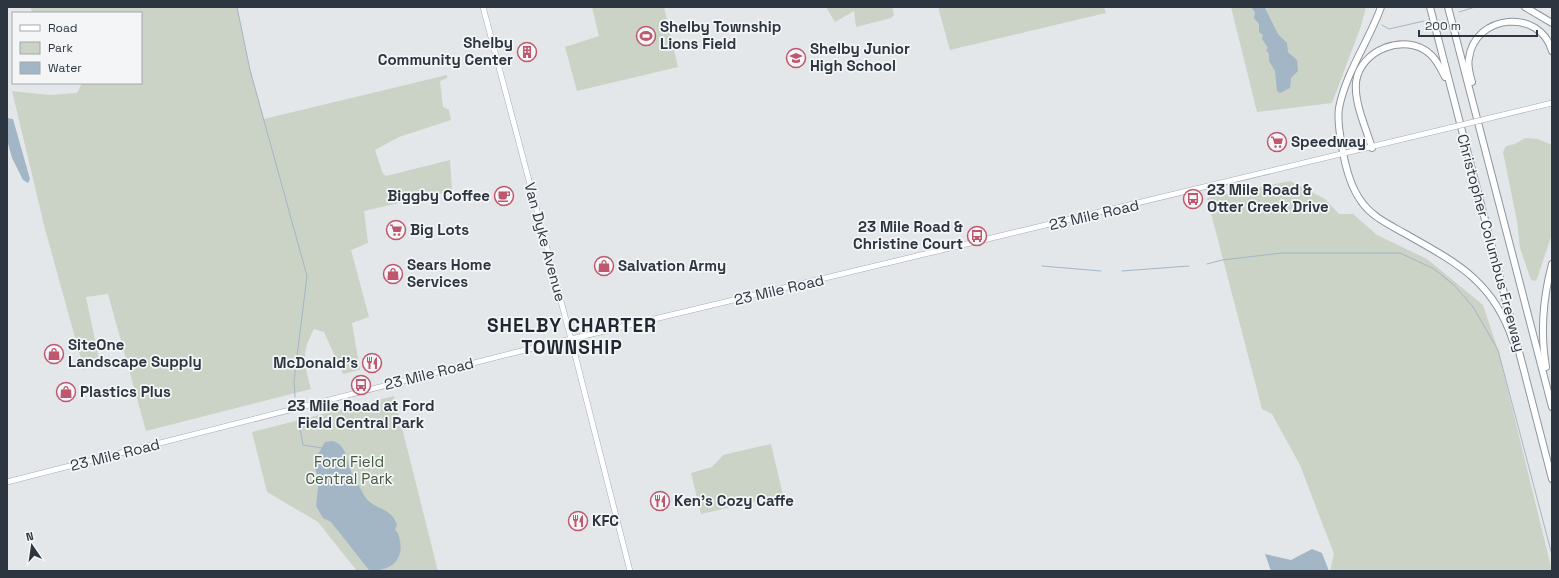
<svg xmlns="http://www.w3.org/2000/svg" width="1559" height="578" font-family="'Space Grotesk',sans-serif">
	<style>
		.green { fill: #cad3c6 }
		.water { fill: #a3b6c6 }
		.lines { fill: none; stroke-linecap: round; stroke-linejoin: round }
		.stream { stroke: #a3b6c6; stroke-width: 1 }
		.major-casing { stroke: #a4acb4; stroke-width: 6 }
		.highway-casing { stroke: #8d959f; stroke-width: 8 }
		.major { stroke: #fff; stroke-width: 5 }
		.highway { stroke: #fff; stroke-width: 6 }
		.major-bridge-casing { stroke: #a4acb4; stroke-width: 6; stroke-linecap: butt }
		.major-bridge { stroke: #fff; stroke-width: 5 }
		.labels { text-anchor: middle; stroke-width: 3.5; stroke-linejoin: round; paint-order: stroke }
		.poi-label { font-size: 15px; font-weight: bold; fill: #2d3640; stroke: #f3f5f7; text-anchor: start }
		.street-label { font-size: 15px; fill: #2d3640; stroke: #f3f5f7 }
		.park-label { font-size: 15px; fill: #445b3c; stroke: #f3f5f7 }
		.district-label { font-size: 19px; font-weight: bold; letter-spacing: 1px; fill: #1f2731; stroke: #f3f5f7 }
	</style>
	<rect width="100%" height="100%" fill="#e4e7ea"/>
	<g class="green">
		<path d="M30,7h207l13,63 14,49 183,-44v3l-7,3 3,26 6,3 2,10 -52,17 -24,13 8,24 3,2 64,-16 2,31 -88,20 4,32 -17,7 18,67 -17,6 8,47 -17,4 -19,-42 -10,-3c-13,24 -10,34 -3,60l-165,42 -38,-137 -22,3 14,67 -16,6 -39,-141 -33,-138 38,4 27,-2 5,-10h59v-70h-108z"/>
		<path d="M592,7h72l14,60 -101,24 -12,-44 34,-11z"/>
		<path d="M826,7h66l2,8 -3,3 -35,9 -2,-16 -19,11z"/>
		<path d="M938,7h166l2,6 -156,37z"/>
		<path d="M1231,7h135l-5,19 -29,77 -75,9z"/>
		<path d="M1525,138l13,1 14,6v89l-15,45 -2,2 -4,-1 -11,-32 -3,-27 -14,-69 3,-6 9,-2z"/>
		<path d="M1290,181l35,18 14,15h14l24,21 50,24 56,46 15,45 54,221h-222l4,-17 -34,-89 -28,-51 -10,-5 -55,-211z"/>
		<path d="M394,396l44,175h-81l-39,-49 -51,-30 -15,-60z"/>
		<path d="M771,444l12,51 -82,19 -10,-41 21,-6 11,-12z"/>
	</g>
	<g class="water">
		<path d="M1251,7l14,1 13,26 9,9 1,9 9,8 1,11 -7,7 -1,10 -10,5 -3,-2 -2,-20 -6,-10v-7l-3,-4 2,-2 -6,-9 1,-4 -4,-3v-8l-5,-6 1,-6z"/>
		<path d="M7,118l6,1 17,60 -2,4 -5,-3 -11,-22 -5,-18z"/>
		<path d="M333,441c14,5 13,18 18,30 3,8 9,16 13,24 8,15 27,11 33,30l-2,5c4,3 4,7 5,11 4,21 -12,31 -31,29l-38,-48 -8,-4 -7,-12 3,-27 -5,-13 2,-8 9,-16z"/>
		<path d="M1312,549l10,4 7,18h-58l-6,-17 26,6z"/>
	</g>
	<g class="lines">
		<g class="stream">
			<path d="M237,7l13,63 57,206 -13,105 1,16"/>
			<path d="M1459,12l16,-5"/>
			<path d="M1382,25l7,4 35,-8"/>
			<path d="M1207,264l15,-4 60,-7h118l34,16 21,17 18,21 25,43 54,205"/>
			<path d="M1042,266l59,5"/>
			<path d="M1122,271l67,-5"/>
			<path d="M299,422l4,23 19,3"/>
		</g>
		<g class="major-casing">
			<g id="major">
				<path d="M483,7l88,332 59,232"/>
				<path d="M1490,118l62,-15"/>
				<path d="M7,482l506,-129 936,-225"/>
			</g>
		</g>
		<g class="highway-casing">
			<g id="highway">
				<path d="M1381,7c-12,34 -35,65 -42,101 -2,13 1,26 3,39 3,18 8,39 19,54 10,15 27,23 43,32 51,29 89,47 109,108"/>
				<path d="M1430,7l122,472"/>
				<path d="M1448,7l104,400"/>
				<path d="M1525,7l27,16"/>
				<path d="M1472,82c-2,-7 -5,-16 -3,-24 6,-44 71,-50 83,-7"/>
				<path d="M1372,148c-6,-20 -18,-45 -16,-66 4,-32 49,-50 74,-28 7,6 11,15 15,23"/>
				<path d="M1546,367c-6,-35 -3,-69 6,-103"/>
			</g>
		</g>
		<use href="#major" class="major"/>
		<use href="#highway" class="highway"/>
		<g class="major-bridge-casing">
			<path id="major-bridge" d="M1449,128l41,-10"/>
		</g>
		<use href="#major-bridge" class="major-bridge"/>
	</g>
	<defs>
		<g id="stadium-ring" transform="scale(1)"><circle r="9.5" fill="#f3f5f7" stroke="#bf586f" stroke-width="1.5"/><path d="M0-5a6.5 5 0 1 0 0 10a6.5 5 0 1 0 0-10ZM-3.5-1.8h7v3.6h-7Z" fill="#bf586f"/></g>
		<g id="building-ring" transform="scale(1)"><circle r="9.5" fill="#f3f5f7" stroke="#bf586f" stroke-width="1.5"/><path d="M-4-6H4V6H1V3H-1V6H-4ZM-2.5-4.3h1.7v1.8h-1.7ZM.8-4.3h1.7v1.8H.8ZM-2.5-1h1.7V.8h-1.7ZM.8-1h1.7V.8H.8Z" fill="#bf586f"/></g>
		<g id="school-ring" transform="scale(1)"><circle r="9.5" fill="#f3f5f7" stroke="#bf586f" stroke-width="1.5"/><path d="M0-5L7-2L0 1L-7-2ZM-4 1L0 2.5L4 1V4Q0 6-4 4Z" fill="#bf586f"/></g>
		<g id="supermarket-ring" transform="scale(1)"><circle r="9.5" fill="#f3f5f7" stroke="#bf586f" stroke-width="1.5"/><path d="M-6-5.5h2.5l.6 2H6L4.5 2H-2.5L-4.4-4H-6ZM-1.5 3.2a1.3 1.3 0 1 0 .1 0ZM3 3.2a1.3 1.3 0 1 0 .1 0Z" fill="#bf586f"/></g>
		<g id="cafe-ring" transform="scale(1)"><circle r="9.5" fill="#f3f5f7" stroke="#bf586f" stroke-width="1.5"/><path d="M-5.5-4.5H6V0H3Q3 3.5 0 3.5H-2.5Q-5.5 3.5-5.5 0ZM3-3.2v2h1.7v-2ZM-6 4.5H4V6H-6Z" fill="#bf586f"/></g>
		<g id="bus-ring" transform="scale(1)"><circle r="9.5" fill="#f3f5f7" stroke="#bf586f" stroke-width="1.5"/><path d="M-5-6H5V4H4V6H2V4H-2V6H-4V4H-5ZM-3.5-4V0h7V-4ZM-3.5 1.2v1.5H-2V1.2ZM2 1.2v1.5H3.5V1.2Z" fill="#bf586f"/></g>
		<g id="shop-ring" transform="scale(1)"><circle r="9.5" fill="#f3f5f7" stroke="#bf586f" stroke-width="1.5"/><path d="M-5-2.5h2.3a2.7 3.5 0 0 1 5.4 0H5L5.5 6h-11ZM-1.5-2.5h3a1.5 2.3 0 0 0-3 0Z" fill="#bf586f"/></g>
		<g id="restaurant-ring" transform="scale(1)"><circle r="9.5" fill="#f3f5f7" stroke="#bf586f" stroke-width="1.5"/><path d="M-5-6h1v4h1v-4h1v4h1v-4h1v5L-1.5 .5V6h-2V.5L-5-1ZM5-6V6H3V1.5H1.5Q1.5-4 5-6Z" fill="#bf586f"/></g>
	</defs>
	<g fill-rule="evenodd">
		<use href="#stadium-ring" x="646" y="36"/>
		<use href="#building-ring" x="527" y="52"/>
		<use href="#school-ring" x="796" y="58"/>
		<use href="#supermarket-ring" x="1277" y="142"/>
		<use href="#cafe-ring" x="504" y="196"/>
		<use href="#bus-ring" x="1193" y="199"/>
		<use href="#supermarket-ring" x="396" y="230"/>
		<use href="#bus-ring" x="977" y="236"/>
		<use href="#shop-ring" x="604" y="266"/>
		<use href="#shop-ring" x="393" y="274"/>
		<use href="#shop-ring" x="54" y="354"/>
		<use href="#restaurant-ring" x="372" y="363"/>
		<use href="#bus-ring" x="361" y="385"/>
		<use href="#shop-ring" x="66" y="392"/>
		<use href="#restaurant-ring" x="660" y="501"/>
		<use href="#restaurant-ring" x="578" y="521"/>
	</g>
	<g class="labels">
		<g class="poi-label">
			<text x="660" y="32">Shelby Township<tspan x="660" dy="17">Lions Field</tspan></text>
			<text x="513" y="48" text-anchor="end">Shelby<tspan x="513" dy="17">Community Center</tspan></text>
			<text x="810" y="54">Shelby Junior<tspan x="810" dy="17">High School</tspan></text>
			<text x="1291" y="147">Speedway</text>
			<text x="1207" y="195">23 Mile Road &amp;<tspan x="1207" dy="17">Otter Creek Drive</tspan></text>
			<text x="490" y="201" text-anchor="end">Biggby Coffee</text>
			<text x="963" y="232" text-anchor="end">23 Mile Road &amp;<tspan x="963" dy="17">Christine Court</tspan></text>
			<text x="410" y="235">Big Lots</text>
			<text x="407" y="270">Sears Home<tspan x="407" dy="17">Services</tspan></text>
			<text x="618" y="271">Salvation Army</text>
			<text x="68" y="350">SiteOne<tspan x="68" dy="17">Landscape Supply</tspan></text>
			<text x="358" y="368" text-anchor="end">McDonald's</text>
			<text x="80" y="397">Plastics Plus</text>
			<text x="361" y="411" text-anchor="middle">23 Mile Road at Ford<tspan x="361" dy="17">Field Central Park</tspan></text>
			<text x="674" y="506">Ken's Cozy Caffe</text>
			<text x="592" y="526">KFC</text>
		</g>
		<g class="street-label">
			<text transform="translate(1094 215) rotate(-13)" y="5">23 Mile Road</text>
			<text transform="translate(545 242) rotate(75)" y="5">Van Dyke Avenue</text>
			<text transform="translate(1491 243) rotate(75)" y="5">Christopher Columbus Freeway</text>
			<text transform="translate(779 290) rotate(-13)" y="5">23 Mile Road</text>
			<text transform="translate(429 374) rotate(-14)" y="5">23 Mile Road</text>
			<text transform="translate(115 455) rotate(-14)" y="5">23 Mile Road</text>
		</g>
		<g class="park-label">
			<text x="349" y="467">Ford Field<tspan x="349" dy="17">Central Park</tspan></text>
		</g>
		<g class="district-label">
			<text x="572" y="332">SHELBY CHARTER<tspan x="572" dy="22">TOWNSHIP</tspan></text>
		</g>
	</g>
	<rect width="1559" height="578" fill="none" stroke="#2d3640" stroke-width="16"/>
	<rect x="12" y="12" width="130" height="72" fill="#f3f5f7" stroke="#a4a9ae"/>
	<rect x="20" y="25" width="20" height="6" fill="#ffffff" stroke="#a4a9ae"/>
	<text x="48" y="32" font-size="12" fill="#2d3640">Road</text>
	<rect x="20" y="42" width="20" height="12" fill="#cad3c6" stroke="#a4a9ae"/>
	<text x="48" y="52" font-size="12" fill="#2d3640">Park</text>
	<rect x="20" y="62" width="20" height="12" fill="#a3b6c6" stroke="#a4a9ae"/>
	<text x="48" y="72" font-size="12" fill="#2d3640">Water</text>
	<g transform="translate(32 546) rotate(347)" stroke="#f3f5f7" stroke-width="3" paint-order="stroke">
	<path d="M0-3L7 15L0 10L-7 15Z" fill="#2d3640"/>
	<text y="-6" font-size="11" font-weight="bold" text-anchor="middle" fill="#2d3640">N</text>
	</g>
	<path d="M1419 30v6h118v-6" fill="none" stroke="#2d3640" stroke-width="2"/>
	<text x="1425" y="30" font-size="12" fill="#2d3640" stroke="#f3f5f7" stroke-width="3" paint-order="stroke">200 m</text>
</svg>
